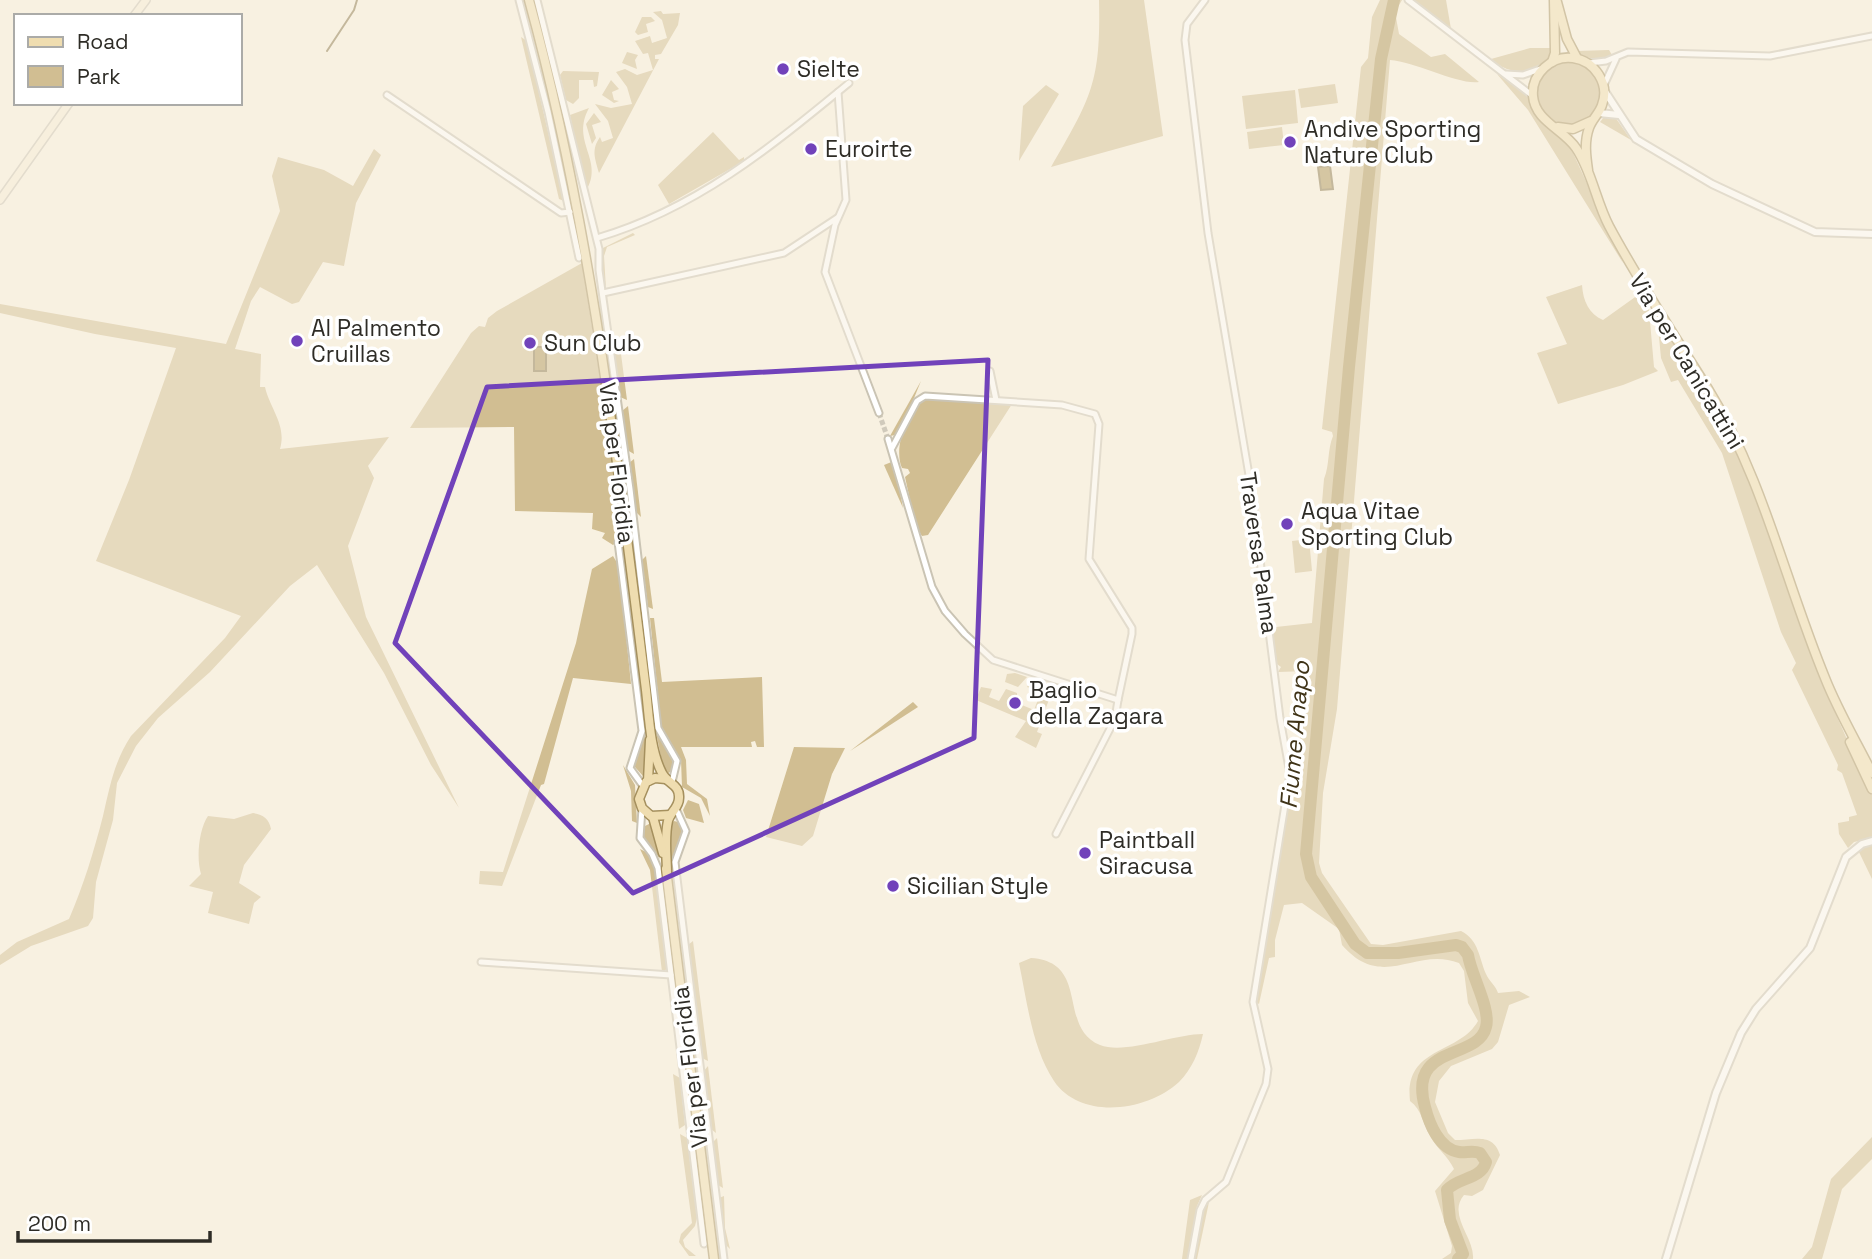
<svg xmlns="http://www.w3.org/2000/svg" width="1872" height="1259" font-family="'Space Grotesk',sans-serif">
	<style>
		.green { fill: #d1be92 }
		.water { fill: #ac9355; stroke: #867447; stroke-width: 2 }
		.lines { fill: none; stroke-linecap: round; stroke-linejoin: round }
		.stream { stroke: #867447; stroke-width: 2 }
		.river { stroke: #ac9355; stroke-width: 12 }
		.minor-tunnel { stroke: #d0cabc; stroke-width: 5; stroke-dasharray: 5 2.5; stroke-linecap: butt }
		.minor-casing { stroke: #cac4b4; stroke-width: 9 }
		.tertiary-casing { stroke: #cac4b4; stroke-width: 10 }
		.secondary-casing { stroke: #cac4b4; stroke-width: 10 }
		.primary-casing { stroke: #a5905e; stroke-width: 11 }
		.minor { stroke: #fff; stroke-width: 5 }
		.tertiary { stroke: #fff; stroke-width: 6 }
		.secondary { stroke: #f7eed8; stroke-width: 7 }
		.primary { stroke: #efddb0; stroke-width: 8 }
		.marked { fill: none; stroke: #7142ba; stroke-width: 5; stroke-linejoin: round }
		.poi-dot { fill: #7142ba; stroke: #fff; stroke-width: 2.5 }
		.labels { text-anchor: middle; stroke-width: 7; stroke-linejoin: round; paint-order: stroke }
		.poi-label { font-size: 23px; fill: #2e2c26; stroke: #fff; text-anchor: start }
		.street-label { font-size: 23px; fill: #2e2c26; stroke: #fff }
		.water-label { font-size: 24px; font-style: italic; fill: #3f3317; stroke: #fff }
	</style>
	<rect width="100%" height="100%" fill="#f8f1e1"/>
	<g class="green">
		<path d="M1099,0h45l19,136 -112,31c40,-69 50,-85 48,-167z"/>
		<path d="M1380,0h22l-7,12 4,22 32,23 14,-3 34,28c-21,3 -63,-20 -89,-22l-53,649 -14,84 -4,70 3,10 49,71 12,1 78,-14c18,9 18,27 25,43 3,7 10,12 12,19l21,-2 11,6 -21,8 -11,37 -6,7 -41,17 -12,15 -4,21 13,31 7,7c19,0 38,-8 45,15l-17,35 -11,6 -8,-1c-17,20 11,43 9,64h-31l9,-6 1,-7 -17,-55 19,-22c-6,-13 -17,-20 -24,-33 -7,-12 -8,-26 -20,-35 -6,-55 49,-46 68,-80l-10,-18 -4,-32 -5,-8c-44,-17 -76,29 -117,-18l-3,-16 -37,-26 -18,2 -9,35v17l-6,1 -10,46 -3,-2 31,-199 7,-9 13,-123 -29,1 3,-5 -4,-3 -5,-32 4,-1v-4l36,-4 12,-144c6,-15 3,-28 9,-43l-1,-4 -10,-3 39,-362 7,-9 4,-41z"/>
		<path d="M1414,0h32l5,29z"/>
		<path d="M661,11l2,3 17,-1 -2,12 -17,29 -6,1v4h4l-60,114c-4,-15 -8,-23 1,-36l2,5 11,-4 -5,-17 -13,-17 16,4 21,-4 -5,-17 -11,-15 9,-3 12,6 16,-5 -5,-17 -5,1 -8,-13 15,-5 2,7 15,-5 -5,-18 -9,-8z"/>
		<path d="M642,17h9l4,4 -9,3 2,8 -10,3 -3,-3z"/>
		<path d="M521,37l6,4 37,160 -5,-2z"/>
		<path d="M1530,48h21v7c-16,21 -41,21 -60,4z"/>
		<path d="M1609,50l3,5c-14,6 -23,5 -36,-4z"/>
		<path d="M627,52l11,3 -3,5 2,9 -15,-6z"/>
		<circle cx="1569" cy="94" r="32"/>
		<path d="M563,71l36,1 -2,14 -3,1 -1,-7h-14v18l-6,6 -7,-4 -6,-25z"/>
		<path d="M1497,74l29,19 13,27 30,24 54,119 -95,-153z"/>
		<path d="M611,80l8,9 -7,3 2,8 5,1 -5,2 -12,-8z"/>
		<path d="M1335,84l3,19 -37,5 -3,-19z"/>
		<path d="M1046,85l13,9 -40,67 4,-55z"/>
		<path d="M1295,90l3,33 -52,6 -4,-33z"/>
		<path d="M589,108c-19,34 16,52 -3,83l-16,-76z"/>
		<path d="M594,113l7,9 -9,3 4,13 -4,6 -6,-20z"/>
		<path d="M1604,117h11l16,23 -31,-18z"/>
		<path d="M1282,127l2,18 -35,4 -2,-17z"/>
		<path d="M713,132l26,28 5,-3v4l-75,43 -11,-19z"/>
		<path d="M374,149l7,6 -25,48 -12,63 -21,-4 -24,40 -7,2 -32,-17 -9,14 -16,48 26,5 -1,33h5c5,22 22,38 15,62l109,-12 -21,29 6,12 -26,68 18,71 93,191 -28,-43 -47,-92 -67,-108 -27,21 -80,86 -52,46 -22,28 -19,37 -4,37 -17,62 -3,36 -5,8 -57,20 -31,19v-10l17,-13 52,-23c14,-32 25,-68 34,-103 7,-30 11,-54 28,-80l94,-98 16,-22 -145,-55 33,-81 47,-132 -81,-14 -95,-21v-9l226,40 54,-133 -8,-35 6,-19 46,13 29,16z"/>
		<path d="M633,233l2,2 -28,12 -3,9 2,33 -4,-19 1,-22z"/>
		<path d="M582,263l33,210 -1,21 7,44 -8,7 -11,-7 3,-5 -13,-4 1,-16 -78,-2 -1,-84 -104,1 61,-95 8,-7 6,1 3,-9 9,-7z"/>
		<path d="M1582,285c1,16 7,29 21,35l35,-25 5,1 6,14 5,57 4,4 -35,14 -65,19 -21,-51 30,-9 -21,-47z"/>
		<path d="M1657,316l65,106 18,34 80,223 52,116v43l-18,4 -6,6 -9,-14 -1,-11 11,-2v-4l8,-2 -15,-42 -5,-3 1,-5 -46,-95 4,-7 -15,-31 -59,-179 -44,-73 -7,2 -10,-24z"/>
		<path d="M617,346l1,8h3l6,46 -7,-3 -6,-48z"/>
		<path d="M921,381l-16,39 -10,15 -5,1z"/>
		<path d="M927,399l85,5 -84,131 -6,1 -6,-9 -11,-50 5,-4 -2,-4 -6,-1c-9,-20 5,-59 25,-69z"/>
		<path d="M628,406l6,48 -7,-4 -5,-39z"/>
		<path d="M634,459l7,58 -5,-5 -7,-49z"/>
		<path d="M894,461l9,47 -19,-43z"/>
		<path d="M1309,539l3,32 -17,2 -3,-32z"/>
		<path d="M613,556l6,10 12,118 -58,-6 -29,106 -3,1 -39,101 -23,-2 1,-13 23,1 73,-229 16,-74z"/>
		<path d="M646,556l7,53 -5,-2 -6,-47z"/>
		<path d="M650,618h4l8,64 100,-5 2,70h-7l-2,-6 -4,1 1,5h-71l5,13 1,24 20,15 3,17 -9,-18 -19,-11 -1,-27 -15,-19 -5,-17z"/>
		<path d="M1015,673l12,4 -9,10 -13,-5 2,-8z"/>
		<path d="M1032,678l22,8 -17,46 5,2 -6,14 -21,-11 11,-16 -50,-21 5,-13 11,2 -3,8 10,4 7,-12 11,4v10l17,7 7,-18 -14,-5z"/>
		<path d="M913,702l5,5 -68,44z"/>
		<path d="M645,731l2,19 -4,26 -9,-10z"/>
		<path d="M656,732c6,14 26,28 12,42l-4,-2z"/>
		<path d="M794,747l51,1 -13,26 -19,62 -11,10 -36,-9z"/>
		<path d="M623,765l12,20 2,38 -5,-2 -1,-30z"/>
		<path d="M688,800l11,4 5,19 -18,-5 -3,-8z"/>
		<path d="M253,813c10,2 16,5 18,16l-27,36 -5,18 22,14 -7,6 -5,21 -41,-11 5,-21 -24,-6 12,-12c-5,-16 -2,-45 7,-58l26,3z"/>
		<path d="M674,821l4,1 5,9 -12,32v-38z"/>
		<path d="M651,823l9,36 -17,-22 2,-11z"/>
		<path d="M1872,845v34l-14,-29z"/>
		<path d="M640,849l8,4 7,17 12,99 -5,3 -12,-102z"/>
		<path d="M693,941l15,120 -6,-3 -14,-113z"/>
		<path d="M1031,958c60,4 26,70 69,87 25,10 74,-11 103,-11 -4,18 -11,35 -24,48 -31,29 -98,39 -125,-1 -22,-33 -27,-80 -35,-118z"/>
		<path d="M708,1066l8,67 -5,-4 -8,-57z"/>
		<path d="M673,1074l7,4 5,47 -6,4z"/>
		<path d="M680,1134l7,4 10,80 -2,8 -12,14 2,7 11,9h-7l-10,-14 2,-8 11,-11z"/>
		<path d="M1872,1137v22l-30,30 -20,70h-20l10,-12 19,-68z"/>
		<path d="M717,1138l6,50 -5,-3 -6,-42z"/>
		<path d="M1202,1195l-5,11 -9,53h-6l8,-59z"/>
		<path d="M724,1196l1,32 5,21 -5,-5 -6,-46z"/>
		<path d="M1209,1202l-12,57h-3l8,-47z"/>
	</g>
	<g class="water">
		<path d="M1330,166l3,23 -12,1 -3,-23z"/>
		<rect x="534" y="347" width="12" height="24"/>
	</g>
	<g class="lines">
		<path class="stream" d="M327,51l27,-41 3,-10"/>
		<path class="river" d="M1394,0l-13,59 -32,308 -43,487 5,23 44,67 12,9h31l58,-8 6,2 6,8c3,20 23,54 18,72 -8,34 -79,16 -61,80 4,16 14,42 34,45 7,1 14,-2 21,1l6,9c-5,18 -28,15 -39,28l3,30 13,34 -5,5"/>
		<path class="minor-tunnel" d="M879,413l9,26"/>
		<g class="minor-casing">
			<g id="minor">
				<path d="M519,0l29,112 31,146"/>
				<path d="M537,0l62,249v21l31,219 28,239 19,33 -5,21"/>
				<path d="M1408,0l125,96"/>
				<path d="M1589,63l17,-2 22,-9 142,4 102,-20"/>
				<path d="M1506,74l17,1 17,-6"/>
				<path d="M1604,85l12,-26"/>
				<path d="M838,92l8,108 -11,25 -10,47 54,141"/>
				<path d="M387,95l174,118 9,-1"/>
				<path d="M597,238c99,-29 174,-91 252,-155"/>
				<path d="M603,293l181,-40 53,-35"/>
				<path d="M990,371l6,29"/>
				<path d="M888,439l44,148 13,24 20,23 28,26 125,40 14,-66v-6l-43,-69 10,-135 -4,-10 -33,-9 -137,-9 -8,5 -25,47"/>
				<path d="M618,542l24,189 -12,37 13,18"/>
				<path d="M642,808l-2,30 12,16 6,14 46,376"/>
				<path d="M676,809l10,22 -11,31 49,397"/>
				<path d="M1056,834l59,-115 3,-19"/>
				<path d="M481,962l190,13"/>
				<path d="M1191,1259l9,-49 5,-10 21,-18 40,-98 2,-15 -15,-67 37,-228 -10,-56 -30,-237 -42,-248 -23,-193 2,-16 18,-24"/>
			</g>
		</g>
		<g class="tertiary-casing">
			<g id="tertiary">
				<path d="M1604,90l32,49 76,45 103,48 57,2"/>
				<path d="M1599,113l20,2"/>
				<path d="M1666,1259l50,-166 25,-60 15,-24 54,-61 36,-91 16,-13 10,-3"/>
			</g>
		</g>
		<g class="secondary-casing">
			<g id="secondary">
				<path d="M134,16l12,-16"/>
				<path d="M0,200l69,-97"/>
			</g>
		</g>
		<g class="primary-casing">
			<g id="primary">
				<path d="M529,0c62,226 88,458 117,690 3,26 4,60 16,83 5,11 18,11 17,25 0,10 -9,14 -11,23 -4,17 -1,36 -1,53"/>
				<path d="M1557,2l10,37 10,19"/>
				<path d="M1552,62l3,-9 -1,-53"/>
				<path d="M1558,127l15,2 18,-8"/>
				<path d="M1588,170c-2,-14 -4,-28 1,-42 3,-9 10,-14 13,-23 8,-21 -7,-44 -29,-47 -21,-3 -42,16 -40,38 2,25 30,33 43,52 16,24 20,53 33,78 30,56 65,109 99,163 55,89 77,192 117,289 13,33 31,63 47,95"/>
				<path d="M1850,742l22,47"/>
				<path d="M666,779l-11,-1 -9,4 -7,17 3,9 9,8 19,-1"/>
				<path d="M648,781l2,-41"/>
				<path d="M653,817l10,36"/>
				<path d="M666,869l48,390"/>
			</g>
		</g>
		<use href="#minor" class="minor"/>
		<use href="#tertiary" class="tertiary"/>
		<use href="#secondary" class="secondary"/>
		<use href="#primary" class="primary"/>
	</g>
	<path d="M0 0H1872V1259H0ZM988,360l-14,378 -341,155 -238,-250 92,-256z" fill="#f8f1e1" fill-opacity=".55" fill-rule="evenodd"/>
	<path class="marked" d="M988,360l-14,378 -341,155 -238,-250 92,-256z"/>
	<g class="poi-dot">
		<circle cx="783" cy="69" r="7"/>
		<circle cx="1290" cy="142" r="7"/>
		<circle cx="811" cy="149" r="7"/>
		<circle cx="297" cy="341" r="7"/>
		<circle cx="530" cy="343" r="7"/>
		<circle cx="1287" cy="524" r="7"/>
		<circle cx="1015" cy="703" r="7"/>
		<circle cx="1085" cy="853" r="7"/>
		<circle cx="893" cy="886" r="7"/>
	</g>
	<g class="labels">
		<g class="poi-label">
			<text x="797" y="77">Sielte</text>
			<text x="1304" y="137">Andive Sporting<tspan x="1304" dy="26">Nature Club</tspan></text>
			<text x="825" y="157">Euroirte</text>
			<text x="311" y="336">Al Palmento<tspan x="311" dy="26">Cruillas</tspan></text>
			<text x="544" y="351">Sun Club</text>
			<text x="1301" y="519">Aqua Vitae<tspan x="1301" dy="26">Sporting Club</tspan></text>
			<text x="1029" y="698">Baglio<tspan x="1029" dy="26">della Zagara</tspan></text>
			<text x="1099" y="848">Paintball<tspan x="1099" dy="26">Siracusa</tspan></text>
			<text x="907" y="894">Sicilian Style</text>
		</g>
		<g class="street-label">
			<text transform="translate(1687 361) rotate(59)" y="8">Via per Canicattini</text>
			<text transform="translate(617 463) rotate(83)" y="8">Via per Floridia</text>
			<text transform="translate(1259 553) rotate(82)" y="8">Traversa Palma</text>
			<text transform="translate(690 1067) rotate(-97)" y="8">Via per Floridia</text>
		</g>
		<g class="water-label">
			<text transform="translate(1295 735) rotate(-85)" y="8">Fiume Anapo</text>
		</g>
	</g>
	<rect x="14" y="14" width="228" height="91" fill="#ffffff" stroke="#ababa8" stroke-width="2"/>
	<rect x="28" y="37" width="35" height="10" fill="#efddb0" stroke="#ababa8" stroke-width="2"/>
	<text x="77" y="49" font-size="21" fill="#2e2c26">Road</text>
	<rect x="28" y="66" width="35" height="21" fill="#d1be92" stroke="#ababa8" stroke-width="2"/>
	<text x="77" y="84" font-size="21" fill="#2e2c26">Park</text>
	<path d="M18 1231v10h192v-10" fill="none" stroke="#2e2c26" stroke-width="3.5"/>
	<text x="28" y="1231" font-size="21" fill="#2e2c26" stroke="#ffffff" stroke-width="5" paint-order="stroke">200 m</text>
</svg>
